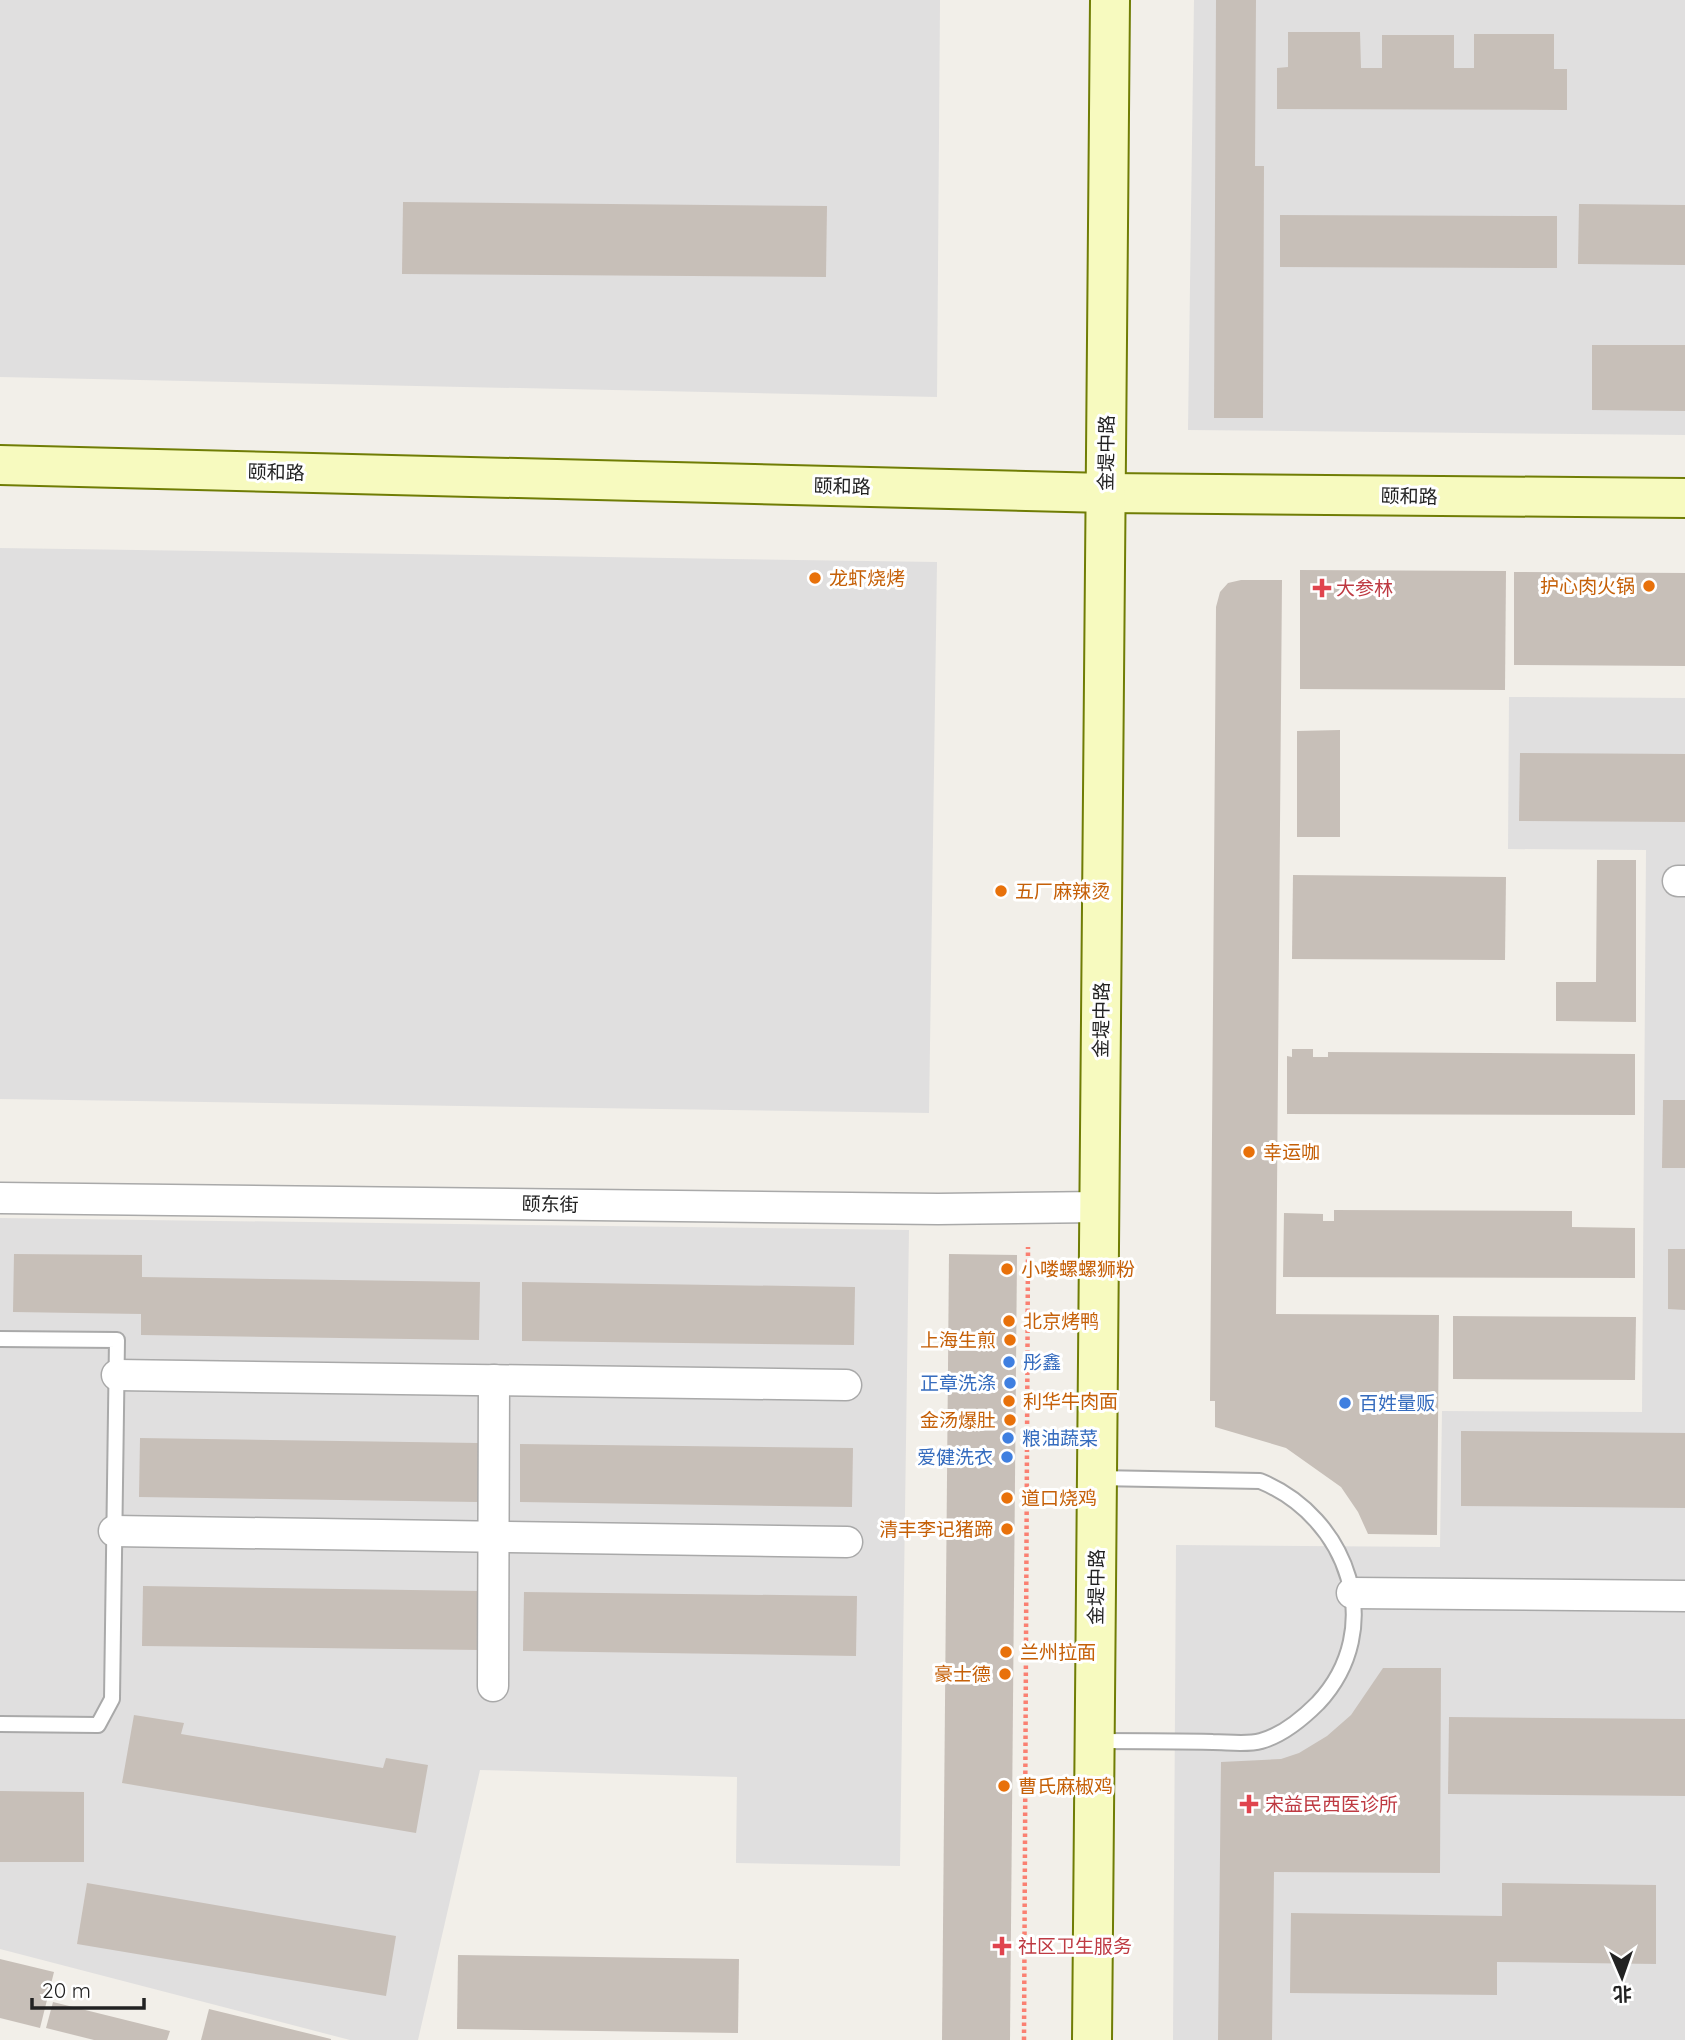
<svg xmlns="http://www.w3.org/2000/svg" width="1685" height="2040" font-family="Quicksand,'Noto Sans SC',sans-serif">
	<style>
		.residential { fill: #e0dfdf }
		.building { fill: #c7bfb8 }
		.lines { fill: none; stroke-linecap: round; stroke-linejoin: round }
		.lane-casing { stroke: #a9a9a9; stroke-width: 18 }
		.street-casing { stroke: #a9a9a9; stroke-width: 33 }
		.secondary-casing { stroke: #707d05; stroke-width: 42 }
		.path { stroke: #fa8072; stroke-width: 4.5; stroke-dasharray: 3.5 3.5; stroke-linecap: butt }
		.lane { stroke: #fff; stroke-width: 14 }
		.street { stroke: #fff; stroke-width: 30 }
		.secondary { stroke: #f7fabf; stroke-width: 38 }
		.food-dot { fill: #e8710a; stroke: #fff; stroke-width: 2.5 }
		.health-dot { fill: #e0444e; stroke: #fff; stroke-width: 2.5 }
		.shop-dot { fill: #3f7fe0; stroke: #fff; stroke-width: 2.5 }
		.labels { text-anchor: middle; stroke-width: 6; stroke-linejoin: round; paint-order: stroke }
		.street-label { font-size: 19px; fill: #222; stroke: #fff }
		.food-label { font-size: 19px; fill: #c56008; stroke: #fff; text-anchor: start }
		.health-label { font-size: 19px; fill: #be3a42; stroke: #fff; text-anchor: start }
		.shop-label { font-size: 19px; fill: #366cbe; stroke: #fff; text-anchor: start }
	</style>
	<rect width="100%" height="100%" fill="#f2efe9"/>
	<g class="residential">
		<path d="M0,0h940l-3,397 -937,-20z"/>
		<path d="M1194,0h491v435l-497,-5z"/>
		<path d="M0,548l937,14 -8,551 -929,-14z"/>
		<path d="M1509,697l176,1v1342h-512l3,-495 264,2 2,-136 200,1 4,-562 -138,-1z"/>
		<path d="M0,1218l909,12 -9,636 -164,-3 1,-86 -257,-7 -62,270h-68l-350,-91z"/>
	</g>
	<g class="building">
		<path d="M1216,0h40l-1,166h9l-1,252h-49z"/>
		<path d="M1288,32h72l1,36h21v-33h72v33h20v-34h80v35h13v41l-290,-1v-41l11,-1z"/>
		<path d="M403,202l424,4 -1,71 -424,-3z"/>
		<path d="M1579,204l106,1v60l-107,-1z"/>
		<path d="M1280,215l277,1v52l-277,-1z"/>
		<path d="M1592,345h93v66l-93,-1z"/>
		<path d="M1300,570l206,1 -1,119 -205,-1z"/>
		<path d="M1514,572l171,1v93l-171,-1z"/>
		<path d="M1241,580h41l-6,734 163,1 -2,220 -69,-1 -10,-22 -17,-25 -55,-39 -71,-21v-26h-5l6,-794 4,-15 8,-9z"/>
		<path d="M1340,730v107h-43v-106z"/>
		<path d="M1520,753l165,1v68l-166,-1z"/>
		<path d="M1597,860h39v162l-80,-1v-39h40z"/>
		<path d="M1293,875l213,2 -1,83 -213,-1z"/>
		<path d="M1292,1049h21v8h15v-5l307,2v61l-348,-1v-58l5,1z"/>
		<path d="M1663,1100h22v68h-23z"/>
		<path d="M1334,1210l238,1v16l63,1v50l-352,-1 1,-64 39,1v7h11z"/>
		<path d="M1668,1249h17v61l-17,-1z"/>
		<path d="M14,1254l128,1v22l338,5 -1,58 -338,-5v-21l-128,-2z"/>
		<path d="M949,1254l68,1 -7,785h-68z"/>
		<path d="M522,1282l333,5 -1,58 -332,-4z"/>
		<path d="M1453,1316l183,1 -1,63 -182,-1z"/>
		<path d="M1461,1431l224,2v75l-224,-2z"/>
		<path d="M140,1438l338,5v59l-339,-5z"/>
		<path d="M520,1444l333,4 -1,59 -332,-5z"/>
		<path d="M143,1586l338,5v59l-339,-4z"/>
		<path d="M524,1592l333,4 -1,60 -333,-5z"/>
		<path d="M1383,1668h58l-1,205 -166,-1 -2,168h-54l3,-278 60,-3 18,-6 28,-17 24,-21z"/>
		<path d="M134,1715l50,8 -3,11 202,34 3,-10 42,7 -12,68 -294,-50z"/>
		<path d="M1449,1717l236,2v77l-237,-2z"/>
		<path d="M0,1791l84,1v70h-84z"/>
		<path d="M87,1883l309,53 -10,60 -309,-52z"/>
		<path d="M1502,1883l154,2v79l-159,-2v33l-207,-2 1,-80 211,3z"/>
		<path d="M458,1955l281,4 -1,74 -281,-4z"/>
		<path d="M0,1959l54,13 -14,56 -40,-10z"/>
		<path d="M53,2002l117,29 -3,9h-73l-48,-12z"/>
		<path d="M209,2009l122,30v1h-130z"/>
	</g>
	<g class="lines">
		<g class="lane-casing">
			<g id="lane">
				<path d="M0,1339l117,1 -5,359 -14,26 -98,-1"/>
				<path d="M1096,1741c39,0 78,0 117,1 14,0 34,3 48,-1 22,-6 41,-22 57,-38 70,-75 30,-186 -58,-222l-163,-3"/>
			</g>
		</g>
		<g class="street-casing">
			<g id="street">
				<path d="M1678,881h7"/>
				<path d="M0,1198l938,11 161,-2"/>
				<path d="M117,1375l729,10"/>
				<path d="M114,1531l733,11"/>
				<path d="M1352,1593l333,3"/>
				<path d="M493,1686l1,-306"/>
			</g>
		</g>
		<g class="secondary-casing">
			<g id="secondary">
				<path d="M0,465l1106,28 579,5"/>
				<path d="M1092,2040l18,-2040"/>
			</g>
		</g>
		<path class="path" d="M1024,2040l4,-793"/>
		<use href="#lane" class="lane"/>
		<use href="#street" class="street"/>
		<use href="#secondary" class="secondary"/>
	</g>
	<g class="food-dot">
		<circle cx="815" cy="578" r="7"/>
		<circle cx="1649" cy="586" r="7"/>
		<circle cx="1001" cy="891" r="7"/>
		<circle cx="1249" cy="1152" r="7"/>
		<circle cx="1007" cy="1269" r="7"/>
		<circle cx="1009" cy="1321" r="7"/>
		<circle cx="1010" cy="1340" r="7"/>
		<circle cx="1009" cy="1401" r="7"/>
		<circle cx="1010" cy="1420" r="7"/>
		<circle cx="1007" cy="1498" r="7"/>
		<circle cx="1007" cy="1529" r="7"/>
		<circle cx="1006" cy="1652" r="7"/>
		<circle cx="1005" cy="1674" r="7"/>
		<circle cx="1004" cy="1786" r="7"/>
	</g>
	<g class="health-dot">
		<path d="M1318.5 577.5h7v7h7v7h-7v7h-7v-7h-7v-7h7z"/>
		<path d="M1245.5 1793.5h7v7h7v7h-7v7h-7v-7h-7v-7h7z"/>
		<path d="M998.5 1935.5h7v7h7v7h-7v7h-7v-7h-7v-7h7z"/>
	</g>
	<g class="shop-dot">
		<circle cx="1009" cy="1362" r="7"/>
		<circle cx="1010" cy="1383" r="7"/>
		<circle cx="1345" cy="1403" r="7"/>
		<circle cx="1008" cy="1438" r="7"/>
		<circle cx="1007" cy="1457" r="7"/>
	</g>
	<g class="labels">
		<g class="street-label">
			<text transform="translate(1106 453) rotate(-89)" y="7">金堤中路</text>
			<text transform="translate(276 472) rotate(1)" y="7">颐和路</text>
			<text transform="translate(842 486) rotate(1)" y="7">颐和路</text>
			<text transform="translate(1409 496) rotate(1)" y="7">颐和路</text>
			<text transform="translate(1101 1020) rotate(-89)" y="7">金堤中路</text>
			<text transform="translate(550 1204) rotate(1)" y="7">颐东街</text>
			<text transform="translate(1096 1587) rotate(-89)" y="7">金堤中路</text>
		</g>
		<g class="food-label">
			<text x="829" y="585">龙虾烧烤</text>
			<text x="1635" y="593" text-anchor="end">护心肉火锅</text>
			<text x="1015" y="898">五厂麻辣烫</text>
			<text x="1263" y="1159">幸运咖</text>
			<text x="1021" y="1276">小喽螺螺狮粉</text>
			<text x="1023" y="1328">北京烤鸭</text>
			<text x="996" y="1347" text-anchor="end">上海生煎</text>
			<text x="1023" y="1408">利华牛肉面</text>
			<text x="996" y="1427" text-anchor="end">金汤爆肚</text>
			<text x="1021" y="1505">道口烧鸡</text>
			<text x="993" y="1536" text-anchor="end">清丰李记猪蹄</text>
			<text x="1020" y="1659">兰州拉面</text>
			<text x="991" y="1681" text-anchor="end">豪士德</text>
			<text x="1018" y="1793">曹氏麻椒鸡</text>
		</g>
		<g class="health-label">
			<text x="1336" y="595">大参林</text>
			<text x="1265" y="1811">宋益民西医诊所</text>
			<text x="1018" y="1953">社区卫生服务</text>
		</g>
		<g class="shop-label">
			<text x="1023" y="1369">彤鑫</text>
			<text x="996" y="1390" text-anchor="end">正章洗涤</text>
			<text x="1359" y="1410">百姓量贩</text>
			<text x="1022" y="1445">粮油蔬菜</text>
			<text x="993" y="1464" text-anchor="end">爱健洗衣</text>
		</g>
	</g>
	<g transform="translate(1622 1977) rotate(178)" stroke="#ffffff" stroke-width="5" paint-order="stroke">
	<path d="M0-5L12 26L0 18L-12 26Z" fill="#222222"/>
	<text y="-10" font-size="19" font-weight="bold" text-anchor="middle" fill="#222222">北</text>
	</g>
	<path d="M32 1998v10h112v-10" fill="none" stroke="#222222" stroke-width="3.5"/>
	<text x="42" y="1998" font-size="21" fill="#222222" stroke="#ffffff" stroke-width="5" paint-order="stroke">20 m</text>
</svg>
